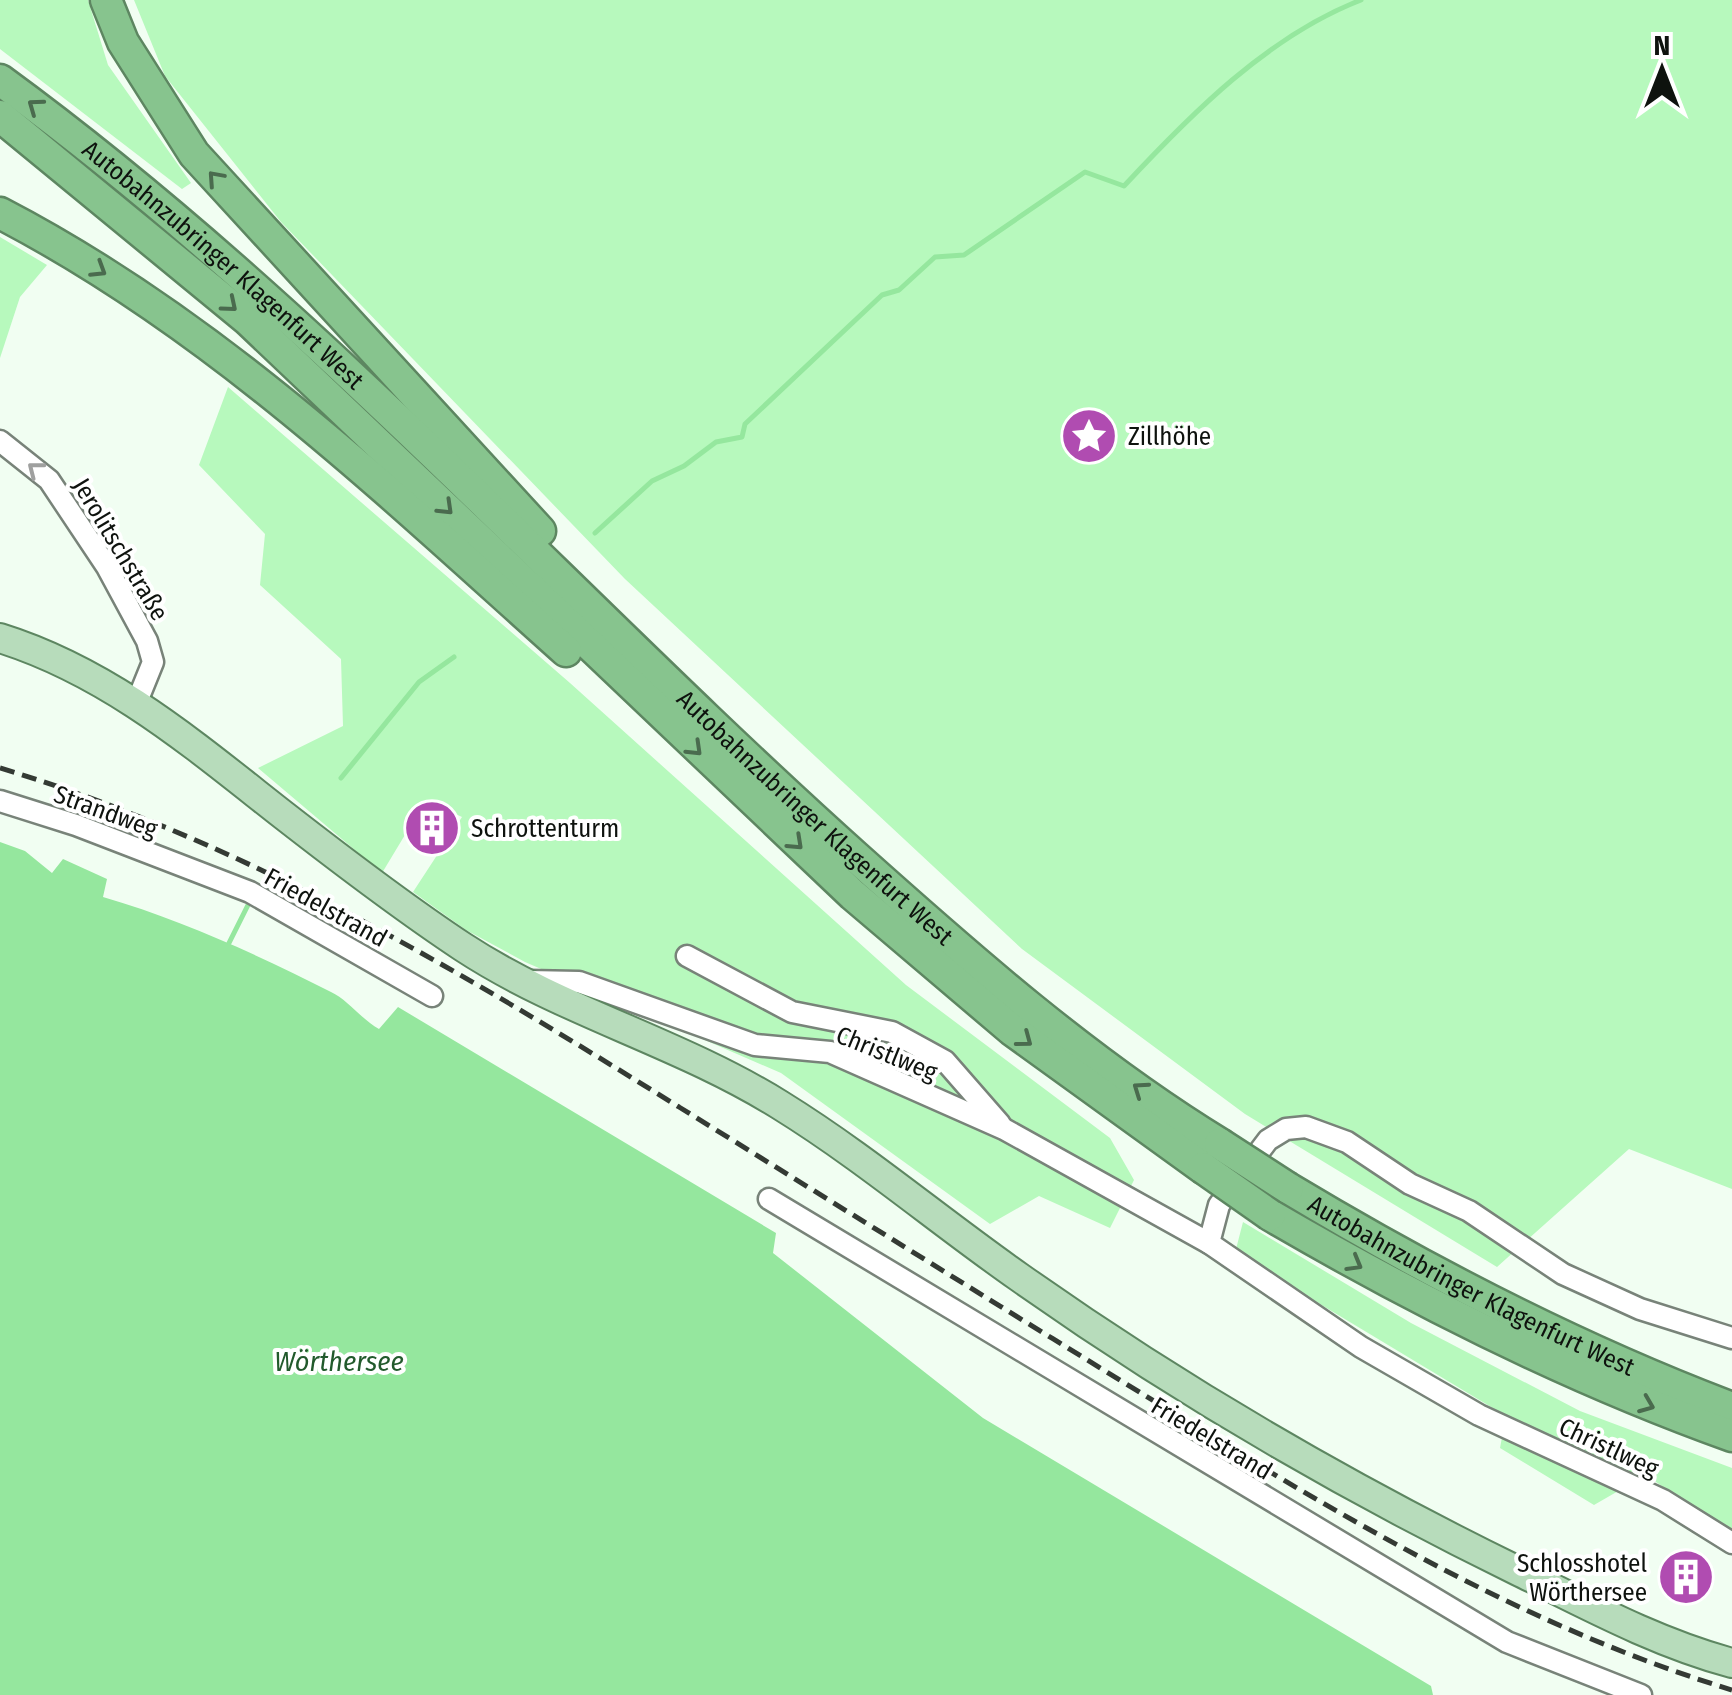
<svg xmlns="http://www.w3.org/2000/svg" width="1732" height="1695" font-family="'Fira Sans Condensed',sans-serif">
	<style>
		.green { fill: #b7f9bd }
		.water { fill: #95e79e }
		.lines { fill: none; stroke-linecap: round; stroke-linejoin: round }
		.stream { stroke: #95e79e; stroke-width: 5 }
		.minor-casing { stroke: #788379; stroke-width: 25 }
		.major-casing { stroke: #5d8661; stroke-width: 32 }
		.highway-casing { stroke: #5d8661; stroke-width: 35 }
		.minor { stroke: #fff; stroke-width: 20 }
		.major { stroke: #b7dcbb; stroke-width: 28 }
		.highway { stroke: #87c48e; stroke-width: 30 }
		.rail { stroke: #343a34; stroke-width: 5; stroke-dasharray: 15 8; stroke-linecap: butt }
		.highway-bridge-casing { stroke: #5d8661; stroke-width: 35; stroke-linecap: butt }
		.highway-bridge { stroke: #87c48e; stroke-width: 30 }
		.oneway { stroke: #4a6b4e }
		.oneway2 { stroke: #9fa09f }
		.labels { text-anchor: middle; stroke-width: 8; stroke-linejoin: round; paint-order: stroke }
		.street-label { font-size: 25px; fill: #0e120e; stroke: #fff }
		.poi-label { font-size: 25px; fill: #0e120e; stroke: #fff; text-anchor: start }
		.water-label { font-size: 28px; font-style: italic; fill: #225a2c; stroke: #fff }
	</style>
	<rect width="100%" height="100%" fill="#f1fef2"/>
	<g class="green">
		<path d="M0,0h88l20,65 83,118 -9,6 -182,-140z"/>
		<path d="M134,0h1598v1189l-103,-40 -132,118 -252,-153 -223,-165 -397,-370 -344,-357 -116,-146z"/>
		<path d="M0,237l47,28 -27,32 -20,61z"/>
		<path d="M228,387l342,296 336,302 204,153 24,42 -24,48 -71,-32 -49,28 -209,-151 -256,-111 -59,-32 -53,-38 49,-75 -36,-17 -44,73 -124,-105 85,-42 -2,-67 -81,-74 5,-51 -66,-69z"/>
		<path d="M1243,1222l168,101 169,88 152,57v67l-86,-60 -52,30 -94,-57 6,-32 -271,-163z"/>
	</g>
	<path class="water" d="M0,842l25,9 27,22 11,-14 44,20 -4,18c79,23 155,58 228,95 16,7 30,27 48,37l19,-22 378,226 -3,20 210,165 448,268 2,9h-1433z"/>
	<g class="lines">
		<g class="stream">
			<path d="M595,533l57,-52 32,-15 32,-24 26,-5 3,-13 137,-129 17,-5 36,-33 29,-2 121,-83 39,14c67,-72 144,-150 237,-186"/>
			<path d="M341,778l78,-96 35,-25"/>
			<path d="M229,943l20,-40"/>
		</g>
		<g class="minor-casing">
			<g id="minor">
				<path d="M0,441l49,39 58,87 40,74 6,21 -17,42"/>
				<path d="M0,801l76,24 174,67 182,104"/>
				<path d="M687,956l105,56 100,20 53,29 55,63"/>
				<path d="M528,981l51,1 176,63 75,7 174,77 205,114"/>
				<path d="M769,1199l738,443 134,53"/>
				<path d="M1732,1338l-92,-29 -77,-35 -94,-63 -59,-27 -63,-42 -41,-15 -20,2 -18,11 -49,65 -10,38 152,104 118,68 184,85 69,43"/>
			</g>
		</g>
		<g class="major-casing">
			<path id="major" d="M0,638c109,34 194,107 282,176 59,46 119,92 181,133 99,65 216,95 317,158 84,52 159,116 239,172 157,111 327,210 499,294 69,34 139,72 214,92"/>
		</g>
		<g class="highway-casing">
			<g id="highway">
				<path d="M106,0l17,42 71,112 346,377"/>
				<path id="s1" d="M0,80c312,228 569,520 856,777 115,103 232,206 364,287"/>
				<path d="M0,116l248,204 605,575 159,135 191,138"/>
				<path d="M0,213c214,111 388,279 566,438"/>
				<path id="s2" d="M1288,1188c143,86 288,161 444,220"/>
				<path d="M1270,1215c149,87 300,163 462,221"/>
			</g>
		</g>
		<use href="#minor" class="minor"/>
		<use href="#major" class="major"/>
		<use href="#highway" class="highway"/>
		<path class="rail" d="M0,768c246,74 462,204 679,339 163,101 325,202 488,302 179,111 362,219 565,281"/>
		<g class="highway-bridge-casing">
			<g id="highway-bridge">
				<path d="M1220,1144l68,44"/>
				<path d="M1203,1168l67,47"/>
			</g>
		</g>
		<use href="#highway-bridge" class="highway-bridge"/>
	</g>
	<defs><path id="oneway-chevron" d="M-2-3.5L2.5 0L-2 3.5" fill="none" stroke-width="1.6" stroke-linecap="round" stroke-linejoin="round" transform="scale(2.5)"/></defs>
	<g class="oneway">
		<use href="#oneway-chevron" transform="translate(35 106) rotate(-144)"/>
		<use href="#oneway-chevron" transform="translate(215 178) rotate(-132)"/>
		<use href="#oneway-chevron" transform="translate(99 270) rotate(32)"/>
		<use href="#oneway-chevron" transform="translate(230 305) rotate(40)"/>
		<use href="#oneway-chevron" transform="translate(446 508) rotate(44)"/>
		<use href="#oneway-chevron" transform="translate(695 749) rotate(44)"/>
		<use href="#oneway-chevron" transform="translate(796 843) rotate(43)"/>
		<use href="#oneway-chevron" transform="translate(1025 1040) rotate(37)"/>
		<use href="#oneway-chevron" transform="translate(1140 1089) rotate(-145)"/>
		<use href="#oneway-chevron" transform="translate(1355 1264) rotate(30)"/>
		<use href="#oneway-chevron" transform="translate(1647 1405) rotate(22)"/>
	</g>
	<use class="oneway2" href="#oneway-chevron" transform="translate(35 469) rotate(-142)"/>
	<defs>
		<g id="sight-disc" transform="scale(2.875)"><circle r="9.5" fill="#b04cb1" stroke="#fff"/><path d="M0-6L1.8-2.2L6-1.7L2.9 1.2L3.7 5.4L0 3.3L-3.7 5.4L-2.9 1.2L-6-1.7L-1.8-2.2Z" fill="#fff"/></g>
		<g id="building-disc" transform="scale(2.875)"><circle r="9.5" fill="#b04cb1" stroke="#fff"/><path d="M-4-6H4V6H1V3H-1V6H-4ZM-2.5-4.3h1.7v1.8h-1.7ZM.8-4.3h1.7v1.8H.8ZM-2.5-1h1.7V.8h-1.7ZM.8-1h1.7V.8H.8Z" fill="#fff"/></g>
	</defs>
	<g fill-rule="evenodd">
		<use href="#sight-disc" x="1089" y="436"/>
		<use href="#building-disc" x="432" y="828"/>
		<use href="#building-disc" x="1686" y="1577"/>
	</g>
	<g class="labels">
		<g class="street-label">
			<text dy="9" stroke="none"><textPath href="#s1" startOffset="290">Autobahnzubringer Klagenfurt West</textPath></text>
			<text transform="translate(121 549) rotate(59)" y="9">Jerolitschstraße</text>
			<text transform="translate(106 811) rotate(20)" y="9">Strandweg</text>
			<text dy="9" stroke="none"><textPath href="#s1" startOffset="1100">Autobahnzubringer Klagenfurt West</textPath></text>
			<text transform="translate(326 907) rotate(29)" y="9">Friedelstrand</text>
			<text transform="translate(887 1053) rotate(22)" y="9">Christlweg</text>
			<text dy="9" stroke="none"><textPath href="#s2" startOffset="208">Autobahnzubringer Klagenfurt West</textPath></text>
			<text transform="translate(1212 1438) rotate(31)" y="9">Friedelstrand</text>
			<text transform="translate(1609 1447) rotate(25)" y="9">Christlweg</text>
		</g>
		<g class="poi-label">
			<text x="1128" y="445">Zillhöhe</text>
			<text x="471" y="837">Schrottenturm</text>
			<text x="1647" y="1572" text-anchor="end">Schlosshotel<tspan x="1647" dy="29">Wörthersee</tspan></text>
		</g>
		<g class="water-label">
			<text x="339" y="1371">Wörthersee</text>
		</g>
	</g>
	<g transform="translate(1662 70)" stroke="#ffffff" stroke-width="8" paint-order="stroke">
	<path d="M0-8L18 38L0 25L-18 38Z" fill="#0e120e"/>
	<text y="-15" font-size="28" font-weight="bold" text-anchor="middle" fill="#0e120e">N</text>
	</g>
</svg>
